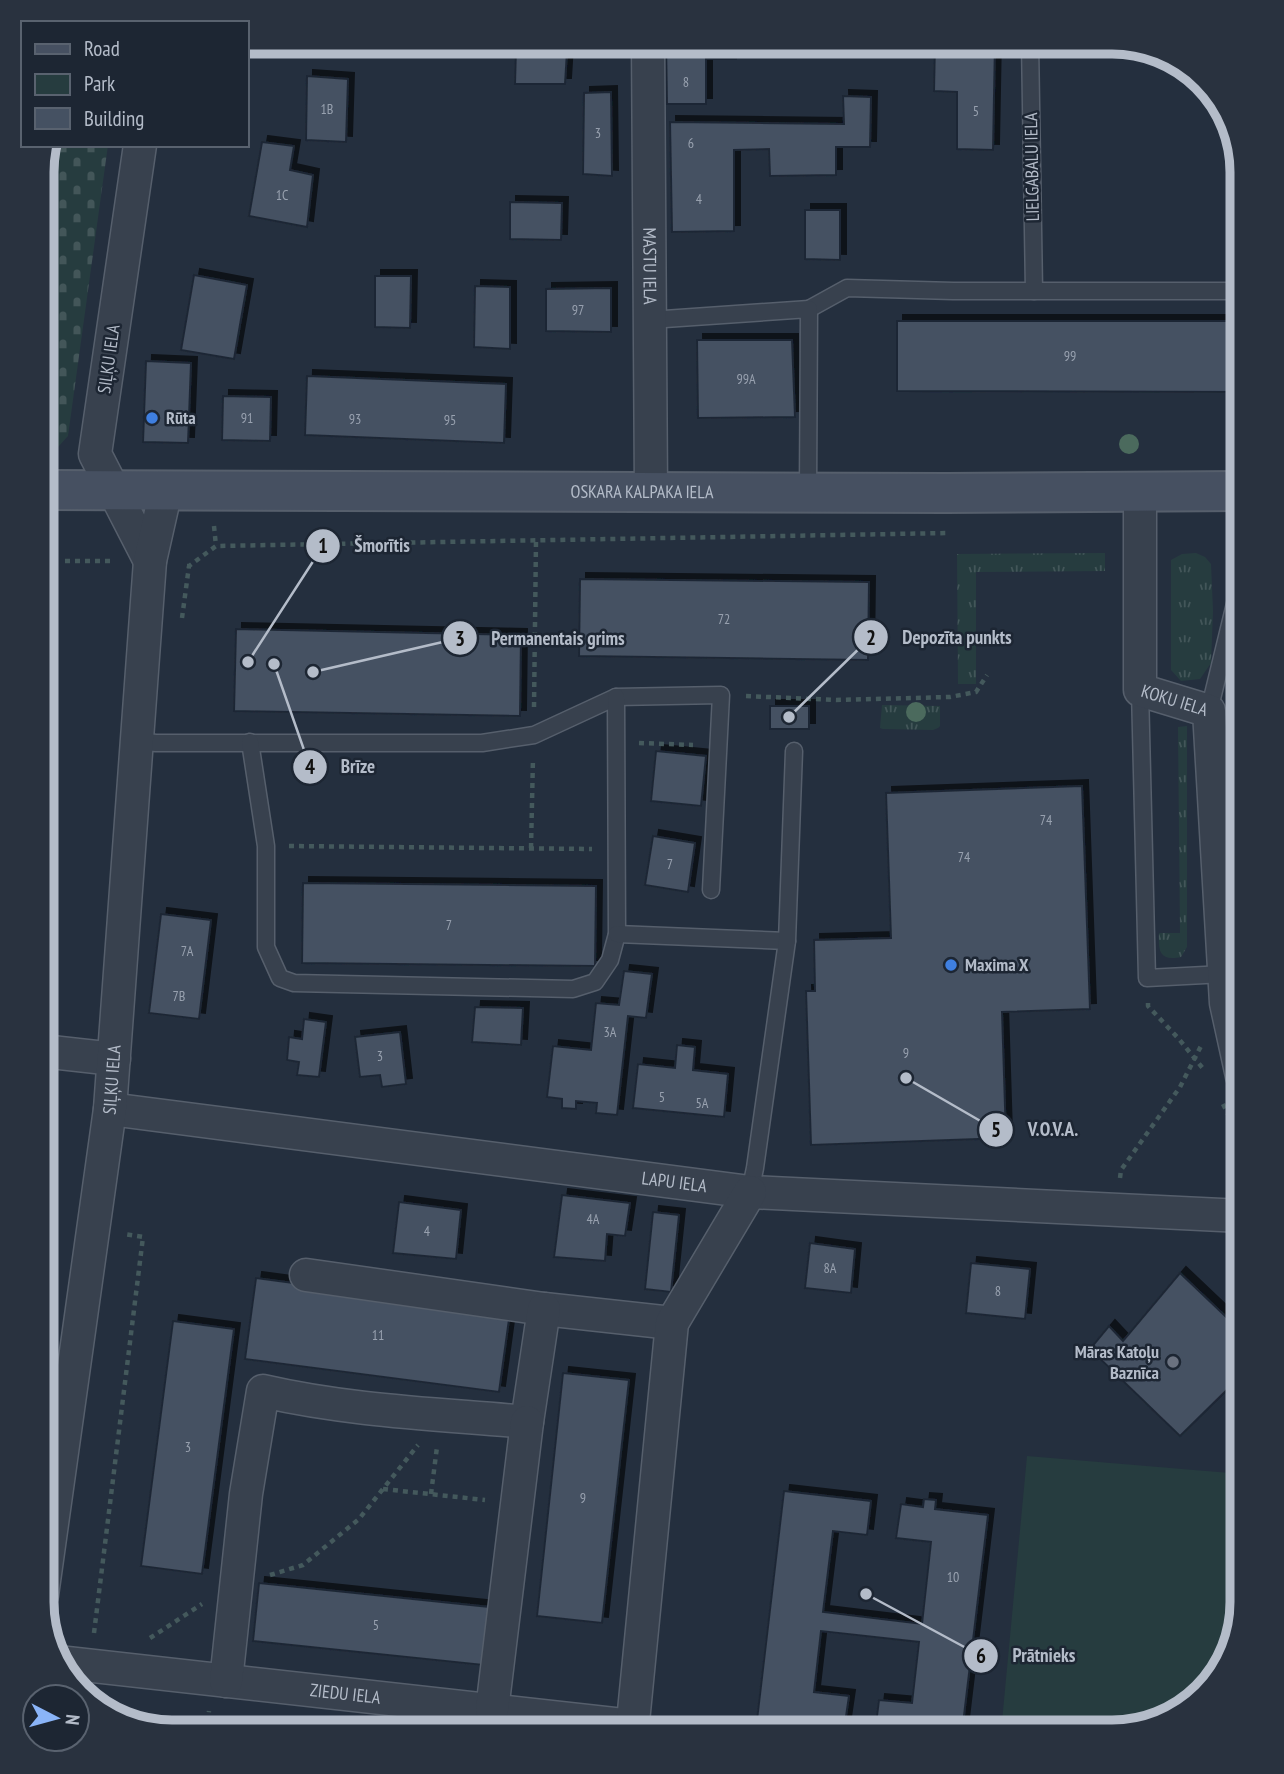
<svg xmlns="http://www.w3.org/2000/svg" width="1284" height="1774" font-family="'PT Sans Narrow',sans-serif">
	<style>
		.grass { fill: url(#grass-tufts) }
		.cemetery { fill: url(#cemetery-stones) }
		.park { fill: #263c3f }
		.building { fill: #455162; stroke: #1f2835; stroke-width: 2; filter: url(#shadow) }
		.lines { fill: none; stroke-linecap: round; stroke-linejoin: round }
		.lane-casing { stroke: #565f6c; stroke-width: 19 }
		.street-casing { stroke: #565f6c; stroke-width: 35 }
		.secondary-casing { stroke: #565f6c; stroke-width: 42 }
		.path { stroke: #44595c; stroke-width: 4.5; stroke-dasharray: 5 5; stroke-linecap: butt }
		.lane { stroke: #38414e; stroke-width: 16 }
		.street { stroke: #38414e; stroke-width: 32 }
		.secondary { stroke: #465061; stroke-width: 38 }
		.tree { fill: #4b6a5d }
		.shop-dot { fill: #3f7fe0; stroke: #1d2633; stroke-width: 2.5 }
		.worship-dot { fill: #6b7280; stroke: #1d2633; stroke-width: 2.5 }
		.labels { text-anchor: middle; stroke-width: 5; stroke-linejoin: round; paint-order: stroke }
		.number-label { font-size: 14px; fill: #98a1af }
		.street-label { font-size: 18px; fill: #b4bcc9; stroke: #1d2633 }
		.poi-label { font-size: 18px; font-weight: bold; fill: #b4bcc9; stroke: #1d2633; text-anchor: start }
		.rim { fill: none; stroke: #b4bcc9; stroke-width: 9 }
		.leader { fill: none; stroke: #b4bcc9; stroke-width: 2.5 }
		.callout-dot { fill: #b4bcc9; stroke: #1d2633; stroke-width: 2.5 }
		.mark-label { font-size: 21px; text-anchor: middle; font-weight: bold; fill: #111 }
		.callout-label { font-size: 19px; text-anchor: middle; font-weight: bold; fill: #b4bcc9; stroke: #1d2633; stroke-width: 5; stroke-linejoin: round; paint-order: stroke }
	</style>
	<defs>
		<pattern id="grass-tufts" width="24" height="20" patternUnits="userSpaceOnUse" patternTransform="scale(1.75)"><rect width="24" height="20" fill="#263c3f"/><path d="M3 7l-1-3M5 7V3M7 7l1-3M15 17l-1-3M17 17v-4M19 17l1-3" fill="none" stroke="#435659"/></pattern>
		<pattern id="cemetery-stones" width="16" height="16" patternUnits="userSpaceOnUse" patternTransform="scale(1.75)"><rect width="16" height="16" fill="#263c3f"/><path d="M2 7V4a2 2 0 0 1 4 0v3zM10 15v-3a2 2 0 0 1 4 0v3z" fill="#435659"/></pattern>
		<filter id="shadow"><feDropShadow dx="6" dy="-6" stdDeviation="0" flood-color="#0009"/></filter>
	</defs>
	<rect width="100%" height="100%" fill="#242f3e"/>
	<g class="grass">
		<path d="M1105,553v18l-129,1v112h-18l-1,-130z"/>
		<path d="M1196,553l9,4 6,7 2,47 -2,52 -11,16 -19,2 -10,-11v-110l11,-6z"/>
		<path d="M882,705l58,1v20l-2,2 -5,2 -50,-1 -3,-1z"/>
		<path d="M1187,726v221l-6,10c-21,4 -23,-5 -22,-24h21l-2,-206z"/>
	</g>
	<path class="cemetery" d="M47,145h61l-40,291 -10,11h-16v-284z"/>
	<path class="park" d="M1027,1456l215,18v33l-19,162 -46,45 -64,18h-112z"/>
	<g class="building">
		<path d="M666,42h70v17h-30v45h-39z"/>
		<path d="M935,42h60l-2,108 -36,-1v-57l-23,-1z"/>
		<path d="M516,48l51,3 -2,33h-50z"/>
		<path d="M307,76l41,3 -2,63 -40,-2z"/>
		<path d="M611,92l1,84 -29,-2 1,-81z"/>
		<path d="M843,96l28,1 -1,50h-34v28l-66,1 -1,-27 -35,1v81l-62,1 -2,-110 174,2z"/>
		<path d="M262,142l32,4 -4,24 23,5 -6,52 -58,-11z"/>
		<path d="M510,202l52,1 -1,37 -51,-1z"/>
		<path d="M805,210h35v50l-35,-1z"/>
		<path d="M194,275l53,10 -13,74 -53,-9z"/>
		<path d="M375,276h36l-1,52 -35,-1z"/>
		<path d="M475,286l35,1v62l-36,-2z"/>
		<path d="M611,288v44l-65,-1v-42z"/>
		<path d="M897,321h345v71l-345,-1z"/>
		<path d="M697,340h95l3,77 -97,1z"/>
		<path d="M146,361l45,2 -3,80 -45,-1z"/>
		<path d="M307,376l199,8 -2,59 -199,-8z"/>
		<path d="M223,396l48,1 -1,44 -48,-1z"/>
		<rect x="42" y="577" width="5" height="60"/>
		<path d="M580,579l289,3 -1,78 -289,-4z"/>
		<path d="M236,629l285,6 -1,81 -286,-5z"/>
		<rect x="770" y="706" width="39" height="23"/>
		<path d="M42,732h5l2,271h-7z"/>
		<path d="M656,751l50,5 -5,50 -50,-5z"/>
		<path d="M1082,786l8,223 -88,3 4,126 -195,7 -5,-154h9l-1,-51 77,-2 -5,-145z"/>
		<path d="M653,836l42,7 -7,49 -43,-7z"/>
		<path d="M303,883l293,3 -1,80 -293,-3z"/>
		<path d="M161,914l50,6 -12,99 -50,-6z"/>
		<path d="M624,971l28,3 -6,44 -18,-2 -11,99 -21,-2 1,-10 -21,-2v8l-14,-1v-9l-15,-2 6,-51 38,4 5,-47 23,2z"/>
		<path d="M475,1007l48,1 -2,37 -49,-3z"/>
		<path d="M304,1019l22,3 -7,55 -22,-2 2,-13 -12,-2 2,-23 13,2z"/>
		<path d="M400,1032l6,52 -24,3 -2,-12 -20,2 -5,-40z"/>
		<path d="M677,1045l18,2 -2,23 35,4 -4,43 -91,-9 5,-44 37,4z"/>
		<path d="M562,1195l68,8 -5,33 -18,-2 -2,27 -51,-4z"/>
		<path d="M399,1202l62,8 -5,49 -63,-6z"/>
		<path d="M653,1212l26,3 -8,77 -26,-3z"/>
		<path d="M810,1243l45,6 -4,44 -46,-5z"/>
		<path d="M971,1263l59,6 -5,50 -59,-6z"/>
		<path d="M1180,1273l62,59v43l-62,61 -90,-87 19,-23 14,15z"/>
		<path d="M256,1278l254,34 -11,80 -254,-33z"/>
		<path d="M173,1321l61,8 -32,245 -61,-8z"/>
		<path d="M563,1373l66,7 -27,243 -65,-7z"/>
		<path d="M784,1491l87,10 -4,34 -34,-4 -10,81 99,12 9,-82 -35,-4 5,-34 22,3 1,-8 12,1 -1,9 53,6 -26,217h-87l4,-32 33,3 7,-61 -98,-11 -7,61 35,4 -5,34 -87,-10z"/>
		<path d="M259,1583l240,25 -6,58 -240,-25z"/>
	</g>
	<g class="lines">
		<g class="lane-casing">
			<g id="lane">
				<path d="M1030,42l4,249"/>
				<path d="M809,309l38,-21 106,3h289"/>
				<path d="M650,320l159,-11 -1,183"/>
				<path d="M1140,690l7,288 77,-4"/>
				<path d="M1209,711l33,-136"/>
				<path d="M135,741l21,2h326l52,-8 82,-38 105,-2 -10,195"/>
				<path d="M250,742l16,104v101l14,31 14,5 279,6 22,-7 15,-22 7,-26 -1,-237"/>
				<path d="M617,934l170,7"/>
				<path d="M750,1192l5,-24 32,-227 7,-190"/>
				<path d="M632,1726l42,6"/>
			</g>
		</g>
		<g class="street-casing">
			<g id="street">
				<path id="s1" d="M648,42l3,450"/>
				<path d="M140,145l-45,309 55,107"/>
				<path id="s2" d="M1140,492v198l69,21 17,292 16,73"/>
				<path d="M42,1051l72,8"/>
				<path id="s3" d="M110,1109l640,83 492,24"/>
				<path d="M306,1275l238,34 128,14"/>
				<path id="s4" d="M42,1595l68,-486 40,-548 16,-71"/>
				<path id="s5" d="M58,1662l574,64"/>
				<path d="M226,1681l20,-187 17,-103c87,20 176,23 264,31l17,-113"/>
				<path d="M492,1710l35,-288"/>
				<path d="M632,1732l40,-409 78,-131"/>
			</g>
		</g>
		<g class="secondary-casing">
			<g id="secondary">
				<path id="s6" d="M42,490l905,3 295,-2"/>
			</g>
		</g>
		<g class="path">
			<path d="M214,526l2,20"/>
			<path d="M65,561h50"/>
			<path d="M187,566h2l27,-20 733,-13"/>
			<path d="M182,618l7,-52"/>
			<path d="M746,696l90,4 114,-3 26,-5 11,-17"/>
			<path d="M534,707l2,-167"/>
			<path d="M639,743l54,2"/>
			<path d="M289,846l303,3"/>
			<path d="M531,848l2,-90"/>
			<path d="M1148,1003v3l30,32 27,33"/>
			<path d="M1223,1104l5,10 14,5"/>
			<path d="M1120,1178l1,-8 59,-83 21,-41"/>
			<path d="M383,1489l102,11"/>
			<path d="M431,1494l6,-47"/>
			<path d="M270,1575l33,-10 56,-46 59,-74"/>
			<path d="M94,1633l49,-396 -19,-3"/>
			<path d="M150,1638l52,-34"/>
			<path d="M206,1732l3,-21"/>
		</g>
		<use href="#lane" class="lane"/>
		<use href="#street" class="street"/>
		<use href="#secondary" class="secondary"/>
	</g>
	<g class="tree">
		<circle cx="1129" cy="444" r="10"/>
		<circle cx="916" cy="712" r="10"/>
	</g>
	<g class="shop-dot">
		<circle cx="152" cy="418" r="7"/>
		<circle cx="951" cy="965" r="7"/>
	</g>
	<circle class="worship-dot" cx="1173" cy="1362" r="7"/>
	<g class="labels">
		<g class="number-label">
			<text x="686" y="87">8</text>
			<text x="327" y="114">1B</text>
			<text x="976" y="116">5</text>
			<text x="598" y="138">3</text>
			<text x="691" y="148">6</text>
			<text x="282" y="200">1C</text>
			<text x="699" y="204">4</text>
			<text x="578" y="315">97</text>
			<text x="1070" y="361">99</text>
			<text x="746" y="384">99A</text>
			<text x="247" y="423">91</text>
			<text x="355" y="424">93</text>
			<text x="450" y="425">95</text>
			<text x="724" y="624">72</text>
			<text x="1046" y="825">74</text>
			<text x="964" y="862">74</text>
			<text x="670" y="869">7</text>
			<text x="449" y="930">7</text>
			<text x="187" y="956">7A</text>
			<text x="179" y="1001">7B</text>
			<text x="610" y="1037">3A</text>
			<text x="906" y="1058">9</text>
			<text x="380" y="1061">3</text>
			<text x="662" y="1102">5</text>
			<text x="702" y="1108">5A</text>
			<text x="593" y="1224">4A</text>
			<text x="427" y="1236">4</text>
			<text x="830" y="1273">8A</text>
			<text x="998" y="1296">8</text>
			<text x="378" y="1340">11</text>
			<text x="188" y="1452">3</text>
			<text x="583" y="1503">9</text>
			<text x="953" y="1582">10</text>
			<text x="376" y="1630">5</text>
		</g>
		<g class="street-label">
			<text transform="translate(1032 167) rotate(-91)" y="6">LIELGABALU IELA</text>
			<text dy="6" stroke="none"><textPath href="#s1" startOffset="224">MASTU IELA</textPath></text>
			<text transform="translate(109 359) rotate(-82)" y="6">SIĻĶU IELA</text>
			<text dy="6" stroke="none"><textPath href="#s6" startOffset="600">OSKARA KALPAKA IELA</textPath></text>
			<text dy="6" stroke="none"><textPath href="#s2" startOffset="234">KOKU IELA</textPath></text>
			<text dy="6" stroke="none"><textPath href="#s4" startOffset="520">SIĻĶU IELA</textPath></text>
			<text dy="6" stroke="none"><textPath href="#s3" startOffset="569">LAPU IELA</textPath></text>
			<text dy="6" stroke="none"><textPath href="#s5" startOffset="289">ZIEDU IELA</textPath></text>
		</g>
		<g class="poi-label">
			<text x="166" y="424">Rūta</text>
			<text x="965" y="971">Maxima X</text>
			<text x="1159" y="1358" text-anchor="end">Māras Katoļu<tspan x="1159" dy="21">Baznīca</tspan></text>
		</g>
	</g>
	<path d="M0 0H1284V1774H0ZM172 54H1112A118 118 0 0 1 1230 172V1602A118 118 0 0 1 1112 1720H172A118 118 0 0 1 54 1602V172A118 118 0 0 1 172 54Z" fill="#29323f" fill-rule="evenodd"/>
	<path class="rim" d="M172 54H1112A118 118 0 0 1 1230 172V1602A118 118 0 0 1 1112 1720H172A118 118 0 0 1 54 1602V172A118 118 0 0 1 172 54Z"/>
	<path class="leader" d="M248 662L323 546M789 717L871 637M313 672L460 638M274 664L310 767M906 1078L996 1130M866 1594L981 1656"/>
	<g class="callout-dot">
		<circle cx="248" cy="662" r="7"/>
		<circle cx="789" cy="717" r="7"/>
		<circle cx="313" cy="672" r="7"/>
		<circle cx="274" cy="664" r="7"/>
		<circle cx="906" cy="1078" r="7"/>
		<circle cx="866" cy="1594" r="7"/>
		<circle cx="323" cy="546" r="18"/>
		<circle cx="871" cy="637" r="18"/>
		<circle cx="460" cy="638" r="18"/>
		<circle cx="310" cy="767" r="18"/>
		<circle cx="996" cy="1130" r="18"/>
		<circle cx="981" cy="1656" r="18"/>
	</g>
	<g class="mark-label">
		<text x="323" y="553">1</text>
		<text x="871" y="645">2</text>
		<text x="460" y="646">3</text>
		<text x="310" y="774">4</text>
		<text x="996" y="1137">5</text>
		<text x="981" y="1663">6</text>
	</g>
	<g class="callout-label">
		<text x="382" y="552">Šmorītis</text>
		<text x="957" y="644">Depozīta punkts</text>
		<text x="558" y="645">Permanentais grims</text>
		<text x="358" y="773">Brīze</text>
		<text x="1053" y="1136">V.O.V.A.</text>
		<text x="1044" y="1662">Prātnieks</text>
	</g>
	<rect x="21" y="21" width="228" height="126" fill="#1d2633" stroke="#59626f" stroke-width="2"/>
	<rect x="35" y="44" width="35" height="10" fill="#465061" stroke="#59626f" stroke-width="2"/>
	<text x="84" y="56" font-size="21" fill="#b4bcc9">Road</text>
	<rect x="35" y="74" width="35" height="21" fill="#263c3f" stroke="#59626f" stroke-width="2"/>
	<text x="84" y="91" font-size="21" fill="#b4bcc9">Park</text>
	<rect x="35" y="108" width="35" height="21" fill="#455162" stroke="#59626f" stroke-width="2"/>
	<text x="84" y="126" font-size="21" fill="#b4bcc9">Building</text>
	<g transform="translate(56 1718) rotate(96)"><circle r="33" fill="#1d2633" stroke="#59626f" stroke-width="2"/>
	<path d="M0-5L12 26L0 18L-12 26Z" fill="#8ab4f8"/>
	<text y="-10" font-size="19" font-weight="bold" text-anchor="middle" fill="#b4bcc9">N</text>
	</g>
</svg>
